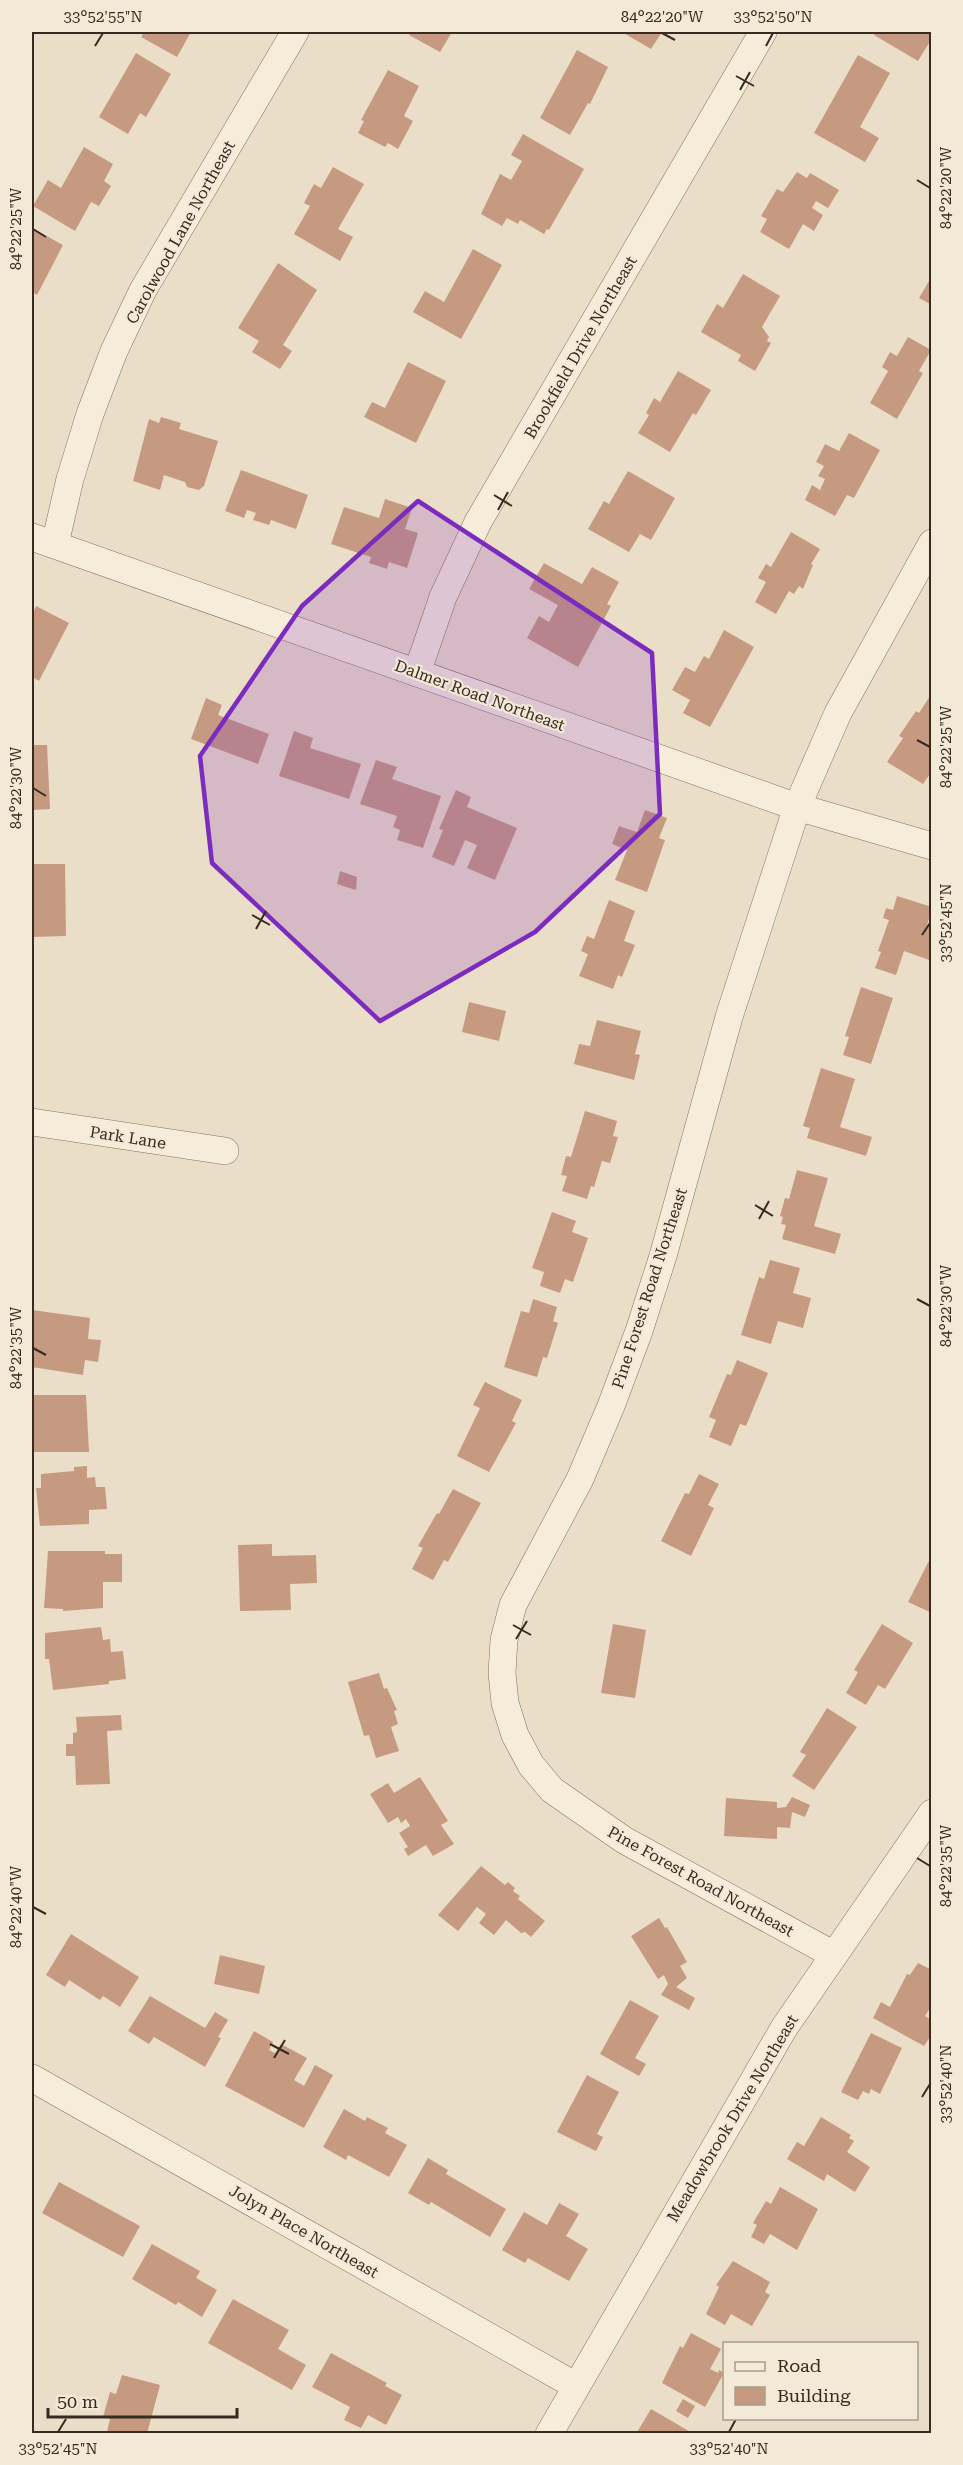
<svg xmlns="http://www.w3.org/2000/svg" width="963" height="2465" font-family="'Roboto Serif',serif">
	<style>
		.building { fill: #c69a81 }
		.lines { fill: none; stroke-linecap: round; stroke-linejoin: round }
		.minor-casing { stroke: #85715e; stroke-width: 28 }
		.minor { stroke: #f6ecda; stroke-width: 27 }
		.marked { fill: #7b2cbf; fill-opacity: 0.2; stroke: #7b2cbf; stroke-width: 4.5; stroke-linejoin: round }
		.ticks { fill: none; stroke: #372a21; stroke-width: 2 }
		.labels { text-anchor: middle; stroke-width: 4.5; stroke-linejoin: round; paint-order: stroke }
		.street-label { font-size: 16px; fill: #372a21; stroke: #f3e9d7 }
		.neatline { fill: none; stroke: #372a21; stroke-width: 2 }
		.ticks-label { font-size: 15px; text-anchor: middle; fill: #372a21 }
	</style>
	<rect width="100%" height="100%" fill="#ebdec8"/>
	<g class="building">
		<path d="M144,32h47l-14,25 -36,-20z"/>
		<path d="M411,32h41l-12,20 -31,-17z"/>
		<path d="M622,32h40l-11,17z"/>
		<path d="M876,32h56v6l-14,23 -44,-26z"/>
		<path d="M577,50l31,17 -18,37 -2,-1 -18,32 -30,-17z"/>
		<path d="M136,53l35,21 -25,43 -6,-4 -12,21 -29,-17z"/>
		<path d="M858,55l32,18 -30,54 19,11 -14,24 -51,-29z"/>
		<path d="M388,70l31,16 -15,30 9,5 -15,28 -10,-6 -3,4 -27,-14 6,-12 -3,-1z"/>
		<path d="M523,134l61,35 -35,61 -2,-1 -3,5 -24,-14 -2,4 -11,-6 -5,8 -21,-12 19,-40 11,6 11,-19 -11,-6z"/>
		<path d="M84,147l29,17 -9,17 7,5 -12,20 -8,-4 -16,29 -42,-25 15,-26 13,8z"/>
		<path d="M333,167l31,17 -26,45 15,8 -13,24 -46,-27 16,-28 -6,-3 10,-19 7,4z"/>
		<path d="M797,172l10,6 3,-5 29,17 -11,18 -12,-7 -4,7 11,7 -9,16 -11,-7 -14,25 -29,-17 7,-13 -6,-3 16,-27 6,3z"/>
		<path d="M32,228l31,17 -26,50 -5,-3z"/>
		<path d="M473,249l29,16 -41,74 -48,-27 12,-21 19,11z"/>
		<path d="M278,263l39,27 -34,55 9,6 -12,18 -28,-17 7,-11 -21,-13z"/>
		<path d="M743,274l37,22 -18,31 7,10 -2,4 4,2 -16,28 -17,-10 3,-6 -40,-23 16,-28 6,4z"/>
		<path d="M932,276v29l-13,-7z"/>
		<path d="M908,337l23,13 -12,21 4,2 -26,46 -27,-16 18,-32 -6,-4 8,-15 7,4z"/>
		<path d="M408,362l38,19 -30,62 -52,-26 8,-15 13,6z"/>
		<path d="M678,371l33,19 -15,25 -3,-2 -23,39 -32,-19 11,-18 -3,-2 8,-15 6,4z"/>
		<path d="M161,417l20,6 -2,6 39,12 -14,45 -5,4 -12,-3 -2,-5 -21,-7 -4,15 -27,-9 16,-62 10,4z"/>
		<path d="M849,433l31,17 -26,48 -7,-3 -12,21 -30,-16 7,-15 8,5 5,-11 -7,-3 6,-10 -8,-4 9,-18 14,7z"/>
		<path d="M241,470l67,25 -12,34 -25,-9 -2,5 -16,-5 3,-7 -9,-3 -3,8 -19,-7z"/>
		<path d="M628,471l47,27 -24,42 -11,-6 -11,18 -41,-23 16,-28 5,3z"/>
		<path d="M385,499l27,9 -7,21 13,4 -11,35 -18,-6 -2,7 -18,-6 2,-6 -40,-13 13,-37 35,11z"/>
		<path d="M791,532l29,17 -9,15 2,1 -10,24 -4,-3 -5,8 -5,-3 -13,23 -21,-12 11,-20 -8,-4 8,-14 5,3z"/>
		<path d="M544,563l38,21 10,-17 27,15 -12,22 4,2 -33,61 -51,-29 12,-22 10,6 9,-17 -29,-16z"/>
		<path d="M36,606l33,17 -30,58 -7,-4v-61z"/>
		<path d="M724,630l30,17 -44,80 -27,-14 7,-13 -18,-10 13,-23 10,5 9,-16 5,3z"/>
		<path d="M932,693v78l-9,13 -36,-22 16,-24 -4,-2 17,-25 3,2z"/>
		<path d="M206,698l16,7 -4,10 51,19 -11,30 -67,-25z"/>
		<path d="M294,731l19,7 -3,10 51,16 -12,35 -70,-23z"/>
		<path d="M32,745h15l3,64 -18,1z"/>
		<path d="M376,760l21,7 -5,12 49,17 -18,52 -26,-8 3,-10 -7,-3 4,-11 -37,-12z"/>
		<path d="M456,790l15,7 -4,10 50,21 -22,52 -28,-12 10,-23 -12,-5 -11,26 -22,-9 11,-27 -4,-1z"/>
		<path d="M645,810l22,8 -8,20 6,2 -18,52 -32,-12 12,-30 -15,-6 7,-18 18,6z"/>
		<path d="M32,864h33l1,72 -34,1z"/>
		<path d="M340,871l17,6 -1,13 -19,-6z"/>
		<path d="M897,896l35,11 -5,19 5,2v33l-28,-10 -8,24 -21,-7 6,-16 -3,-1 11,-31 -6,-2 3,-10 7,2z"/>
		<path d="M609,900l26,11 -11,30 11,4 -13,32 -4,-2 -5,14 -34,-13 9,-22 -7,-3 6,-15 7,3z"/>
		<path d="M861,987l32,11 -22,66 -28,-9 6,-18 -4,-1z"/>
		<path d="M469,1002l37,9 -7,30 -37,-9z"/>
		<path d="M597,1020l44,11 -6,23 5,1 -6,25 -60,-16 5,-20 11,2z"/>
		<path d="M821,1068l34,11 -15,48 32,10 -6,19 -59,-18 3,-10 -7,-2z"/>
		<path d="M585,1111l32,10 -4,15 5,1 -8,26 -8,-2 -8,26 -3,-1 -4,13 -25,-8 5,-15 -6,-1 5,-19 5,1z"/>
		<path d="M797,1170l31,8 -14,48 27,8 -6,20 -53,-15 4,-14 -5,-1 2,-7 -3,-1 5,-18 4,1z"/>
		<path d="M552,1212l24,9 -4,11 16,6 -15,44 -8,-3 -5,14 -20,-7 4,-14 -12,-4z"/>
		<path d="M770,1260l30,8 -7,25 18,5 -8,30 -25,-7 -7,23 -30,-9 18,-58 5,2z"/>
		<path d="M533,1299l24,8 -4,14 5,2 -11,35 -4,-1 -6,20 -33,-10 17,-56 8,2z"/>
		<path d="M32,1310l58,8 -2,21 13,1 -3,22 -13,-2 -2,15 -51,-8z"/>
		<path d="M737,1360l31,13 -22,53 -6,-2 -9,22 -22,-9 7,-17 -7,-3 18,-43 4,1z"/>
		<path d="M485,1382l37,18 -10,21 4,2 -27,49 -32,-16 23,-48 -7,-3z"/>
		<path d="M32,1395h54l3,57h-57z"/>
		<path d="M87,1466v12l8,-1 1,10h9l2,22 -18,1v14l-49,2 -4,-38h5v-14l33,-3v-4z"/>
		<path d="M699,1474l20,10 -11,21 6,3 -23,48 -30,-15 24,-48 4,1z"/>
		<path d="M453,1489l28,14 -33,59 -4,-2 -11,20 -21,-11 11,-21 -5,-2 19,-33 2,1z"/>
		<path d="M272,1544v12l44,-1 1,28 -27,1 1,26 -51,1 -2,-66z"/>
		<path d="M48,1551h57v3h17v28h-19v26l-40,3v-2l-19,-1z"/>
		<path d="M932,1555v58l-24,-11z"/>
		<path d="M613,1624l33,6 -11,68 -34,-5z"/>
		<path d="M882,1624l31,19 -28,46 -7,-4 -12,20 -20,-12 12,-21 -4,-2z"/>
		<path d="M101,1627l2,13 7,-1 1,13 12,-1 3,28 -17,2v3l-56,6 -4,-31h-4v-26z"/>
		<path d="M379,1673l5,16 3,-1 10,22 -3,1 4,13 -7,3 8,24 -23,7 -7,-23 -5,1 -16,-54z"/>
		<path d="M827,1708l30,19 -43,63 -22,-14 14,-21 -6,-3z"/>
		<path d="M121,1715l1,15 -15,1 3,53 -34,1 -1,-29h-9v-12h7v-11l4,-1 -1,-15z"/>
		<path d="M420,1777l28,44 -7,4 13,19 -21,12 -7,-11 -18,11 -4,-7 4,-2 -9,-14 11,-7 -4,-7 -5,4 -3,-6 -10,6 -18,-29 18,-11 6,10z"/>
		<path d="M792,1797l18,8 -5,12 -13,-5 -2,16 -13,-1v12l-53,-3 2,-38 51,4v6l9,-1z"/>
		<path d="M481,1866l24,19 3,-3 7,6 -2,3 7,5 -2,3 27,22 -14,16 -6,-5 -4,1 -15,-13 -12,15 -15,-12 7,-9 -9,-7 -19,24 -20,-16z"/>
		<path d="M659,1918l6,10 2,-1 20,35 -7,4 7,12 -11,9 19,11 -6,12 -28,-15 7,-11 -4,-9 -6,4 -27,-43z"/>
		<path d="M71,1934l68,43 -19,30 -17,-11 -3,4 -31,-20 -4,7 -19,-12z"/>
		<path d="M220,1955l45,11 -6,28 -45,-10z"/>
		<path d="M918,1963l14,7v35l-7,11 7,4v14l-8,12 -51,-28 8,-16 9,5 17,-33 3,1z"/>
		<path d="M150,1996l55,32 10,-16 13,8 -10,17 3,1 -16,29 -51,-30 -5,7 -21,-13z"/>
		<path d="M630,2000l29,16 -24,42 11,6 -7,12 -39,-22z"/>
		<path d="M254,2031l19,11 -4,8 6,3 6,-9 26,14 -13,22 10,6 11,-21 18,10 -29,53 -79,-42z"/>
		<path d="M871,2033l31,15 -22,46 -9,-5 -2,5 -6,-3 -5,9 -17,-8z"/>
		<path d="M587,2075l32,17 -22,42 6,3 -7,14 -39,-19z"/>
		<path d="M344,2109l21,12 2,-4 21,11 -3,5 22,12 -18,32 -41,-22 -2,5 -23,-13z"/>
		<path d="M821,2117l30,18 -2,3 5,3 -7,11 23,15 -15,25 -28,-18 -3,7 -37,-22 10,-17 7,4z"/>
		<path d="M428,2158l20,12 -2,4 60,35 -16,28 -59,-35 -2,3 -21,-12z"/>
		<path d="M59,2182l81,44 -17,31 -81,-44z"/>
		<path d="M780,2187l38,22 -21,41 -27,-16 -6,10 -13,-7 6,-12 -4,-2 13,-22 5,3z"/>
		<path d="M559,2203l20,11 -13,22 22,13 -19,32 -41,-23 -3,5 -23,-13 22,-38 23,13z"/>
		<path d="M152,2244l48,27 -4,7 21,12 -15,27 -24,-15 -2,3 -44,-26z"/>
		<path d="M733,2261l37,21 -5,10 5,3 -18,31 -21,-12 -6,11 -19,-11 13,-27 -3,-2z"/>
		<path d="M233,2299l56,31 -11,19 28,16 -14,25 -84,-47z"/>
		<path d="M691,2333l30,16 -11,20 8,4 1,-3 5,3 -19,34 -43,-24 18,-37 3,2z"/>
		<path d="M331,2353l56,30 -2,3 17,9 -16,30 -18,-10 -7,13 -17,-8 6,-13 -38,-20z"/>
		<path d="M122,2375l38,10 -13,49 -40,-2 3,-13 -7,-2 7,-25 6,2z"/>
		<path d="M683,2399l12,7 -7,12 -12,-7z"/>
		<path d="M651,2409l43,25h-58z"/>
	</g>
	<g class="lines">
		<g class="minor-casing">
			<g id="minor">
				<path d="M32,537l765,270 135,39"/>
				<path d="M55,544l15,-65 20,-65 24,-63 29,-61 152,-258"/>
				<path d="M417,673l26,-76 35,-75 285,-490"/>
				<path d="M32,1122l193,29"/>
				<path d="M834,1955l-210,-115 -72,-50 -21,-25 -16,-30 -10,-32 -3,-30 2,-33 9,-35 67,-126 31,-73 28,-75 24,-75 66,-239 68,-210 41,-94 94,-170"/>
				<path d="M32,2078l544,308"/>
				<path d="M549,2434l235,-406 148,-215"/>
			</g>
		</g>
		<use href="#minor" class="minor"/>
	</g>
	<path class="marked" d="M418,501l234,152 8,161 -125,118 -155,89 -168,-158 -12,-107 102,-150z"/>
	<path class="ticks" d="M662,33l13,7M95,46l8,-13M766,46l7,-13M736,76l18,10M740,90l10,-18M917,180l13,8M33,229l13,8M494,495l18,11M498,510l10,-18M917,740l13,7M33,788l13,8M252,915l18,10M256,929l10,-18M922,935l8,-12M755,1205l18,11M759,1219l10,-18M917,1299l13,7M33,1348l13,7M513,1625l18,10M516,1639l11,-18M917,1858l13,8M33,1907l13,7M270,2044l19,10M274,2058l11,-18M922,2097l8,-13M58,2432l8,-13M729,2432l7,-13"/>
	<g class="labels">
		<g class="street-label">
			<text transform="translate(180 232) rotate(-61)" y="6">Carolwood Lane Northeast</text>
			<text transform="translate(580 347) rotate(-60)" y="6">Brookfield Drive Northeast</text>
			<text transform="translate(480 695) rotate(20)" y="6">Dalmer Road Northeast</text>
			<text transform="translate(128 1137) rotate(9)" y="6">Park Lane</text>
			<text transform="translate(649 1288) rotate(-72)" y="6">Pine Forest Road Northeast</text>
			<text transform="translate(701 1881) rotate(29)" y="6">Pine Forest Road Northeast</text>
			<text transform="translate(732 2118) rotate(-59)" y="6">Meadowbrook Drive Northeast</text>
			<text transform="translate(304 2231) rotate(30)" y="6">Jolyn Place Northeast</text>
		</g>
	</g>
	<rect width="963" height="2465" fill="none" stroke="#f3e9d7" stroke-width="66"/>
	<rect x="723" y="2342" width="195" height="78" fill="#f3e9d7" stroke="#a89d8e" stroke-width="1.5"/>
	<rect x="735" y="2362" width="30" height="9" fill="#f6ecda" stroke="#a89d8e" stroke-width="1.5"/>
	<text x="777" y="2372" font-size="18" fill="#372a21">Road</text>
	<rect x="735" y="2387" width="30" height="18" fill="#c69a81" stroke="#a89d8e" stroke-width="1.5"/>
	<text x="777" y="2402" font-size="18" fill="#372a21">Building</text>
	<path d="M48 2408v9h189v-9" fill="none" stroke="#372a21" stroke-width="3"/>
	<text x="57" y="2408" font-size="18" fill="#372a21" stroke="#f3e9d7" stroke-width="4.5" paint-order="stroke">50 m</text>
	<rect x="33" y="33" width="897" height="2399" class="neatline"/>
	<g class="ticks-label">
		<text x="103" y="22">33°52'55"N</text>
		<text x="662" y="22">84°22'20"W</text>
		<text x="773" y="22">33°52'50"N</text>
		<text transform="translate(946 188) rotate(-90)" y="5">84°22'20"W</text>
		<text transform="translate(16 229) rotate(-90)" y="5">84°22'25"W</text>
		<text transform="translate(946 747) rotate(-90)" y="5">84°22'25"W</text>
		<text transform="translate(16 788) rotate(-90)" y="5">84°22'30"W</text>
		<text transform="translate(946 923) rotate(-90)" y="5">33°52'45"N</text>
		<text transform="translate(946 1306) rotate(-90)" y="5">84°22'30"W</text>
		<text transform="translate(16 1348) rotate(-90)" y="5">84°22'35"W</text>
		<text transform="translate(946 1866) rotate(-90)" y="5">84°22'35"W</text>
		<text transform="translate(16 1907) rotate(-90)" y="5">84°22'40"W</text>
		<text transform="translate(946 2084) rotate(-90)" y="5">33°52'40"N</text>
		<text x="58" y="2454">33°52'45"N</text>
		<text x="729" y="2454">33°52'40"N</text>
	</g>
</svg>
